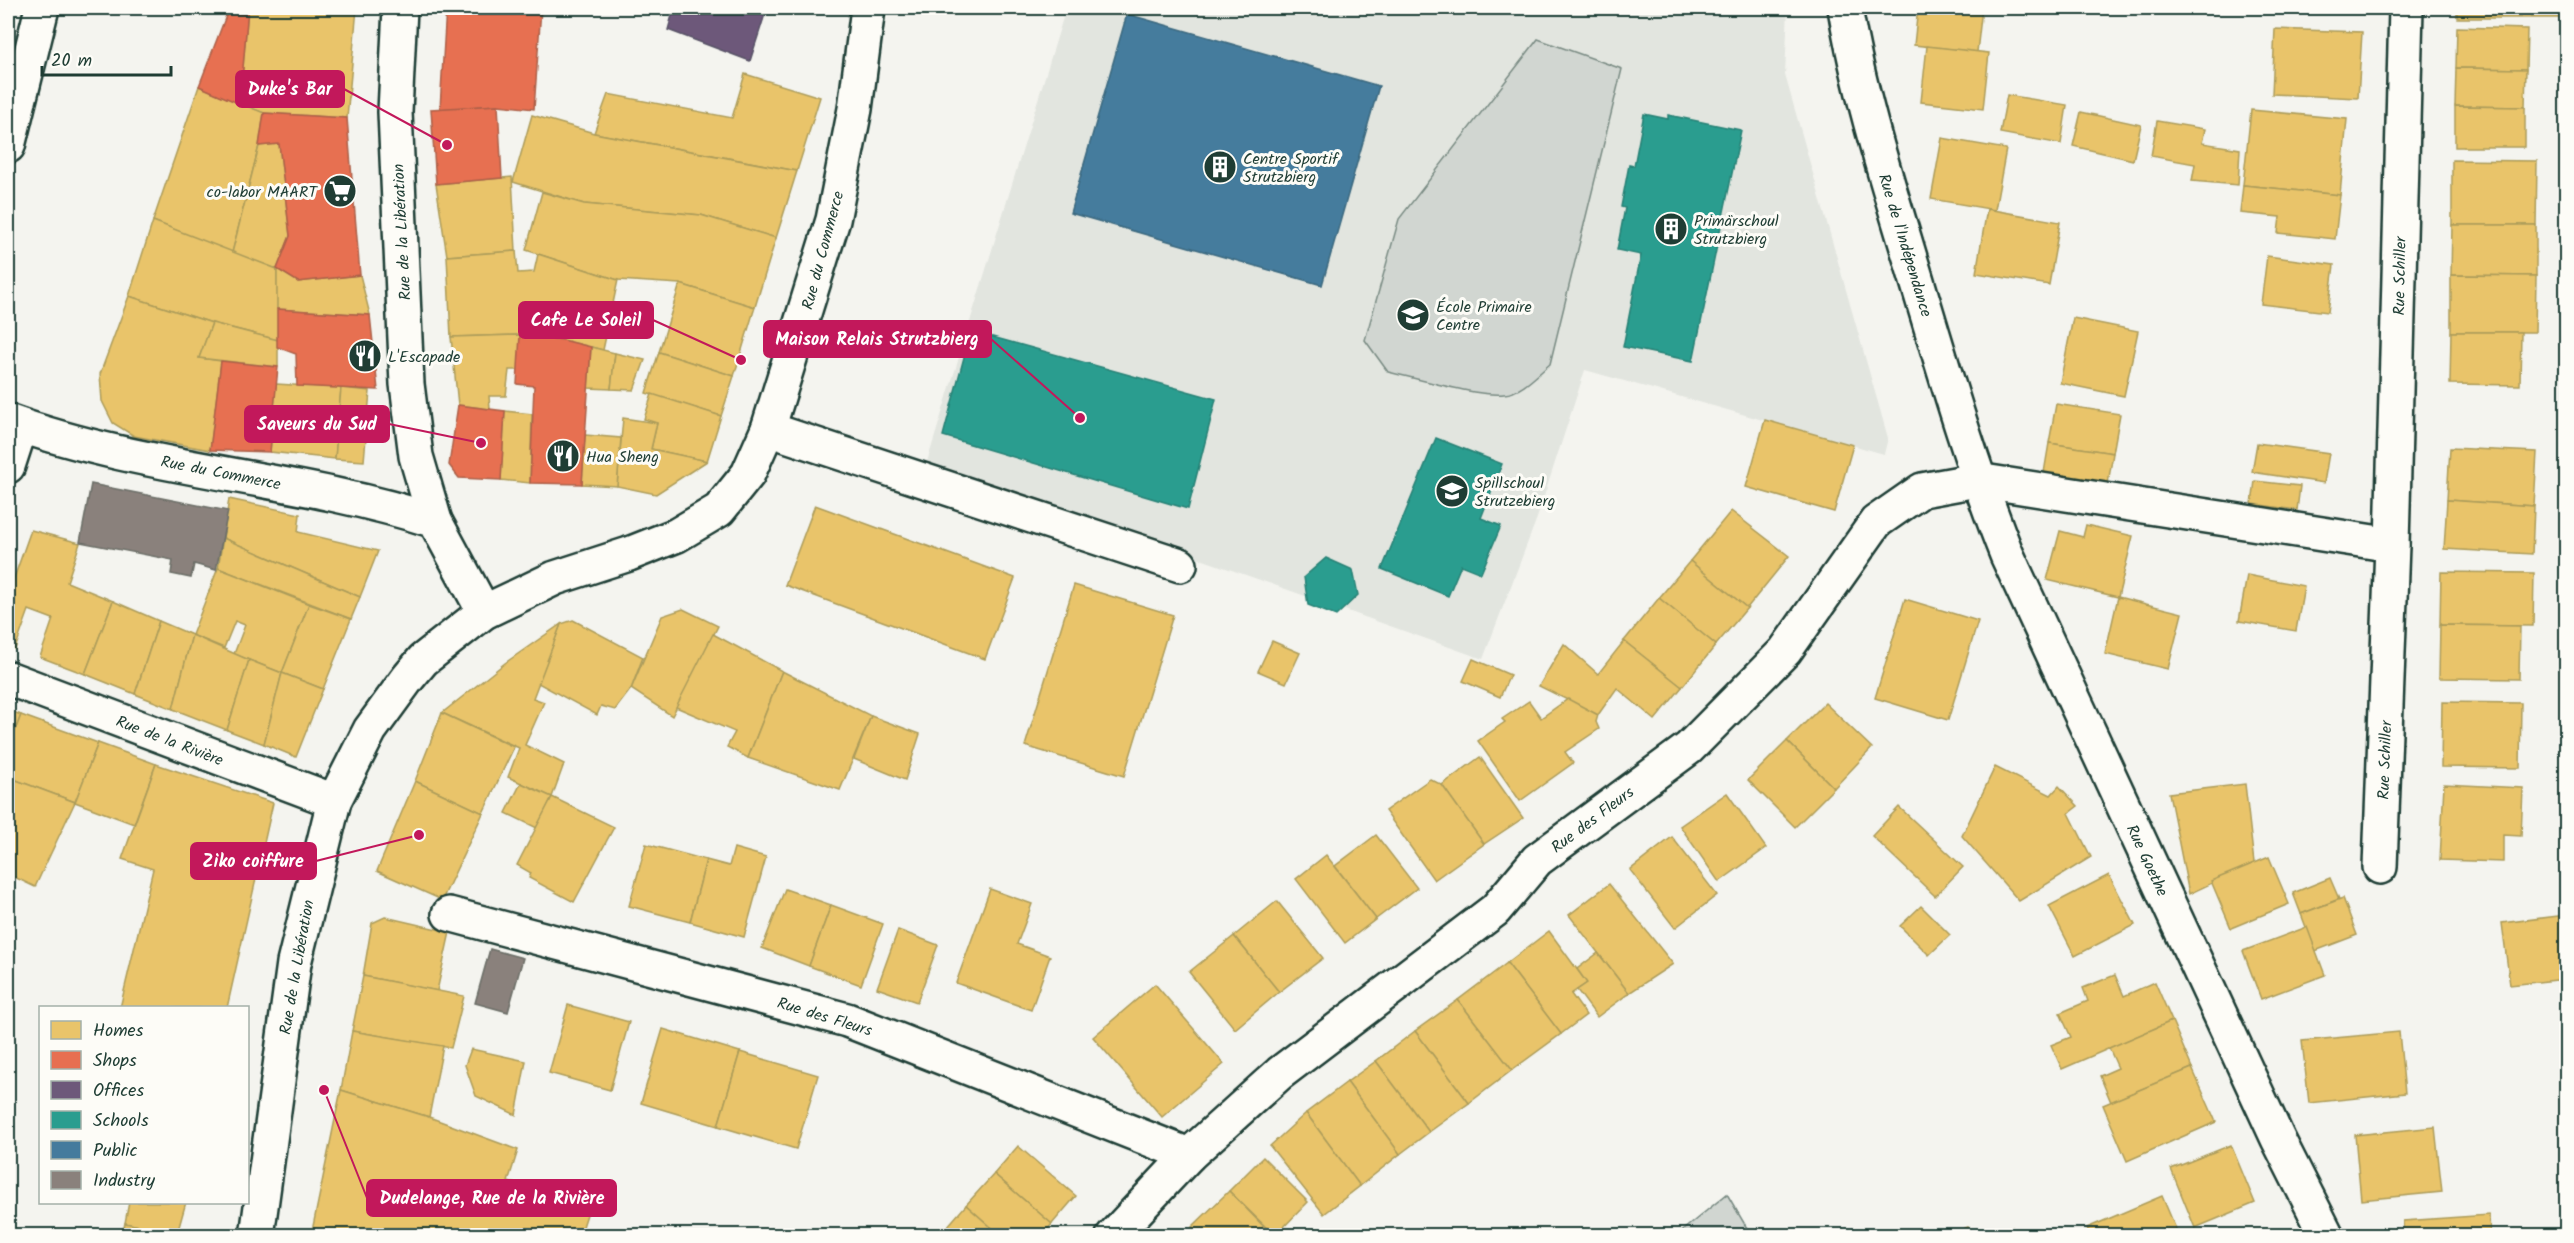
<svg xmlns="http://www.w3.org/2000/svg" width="2574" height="1243" font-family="Kalam,sans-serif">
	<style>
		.built { fill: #e2e5df }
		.green { fill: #d1d6d1; stroke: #788a82; stroke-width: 1.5 }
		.homes { fill: #e9c46a; stroke: #ac9c5a; stroke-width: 1.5 }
		.shops { fill: #e76f51; stroke: #ab6048; stroke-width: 1.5 }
		.offices { fill: #6d597a; stroke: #565165; stroke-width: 1.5 }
		.schools { fill: #2a9d8f; stroke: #278074; stroke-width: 1.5 }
		.public { fill: #457b9d; stroke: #3a687e; stroke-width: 1.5 }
		.industry { fill: #8a817c; stroke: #6a6d66; stroke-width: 1.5 }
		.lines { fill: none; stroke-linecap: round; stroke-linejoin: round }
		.minor-casing { stroke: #1f3d34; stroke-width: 38 }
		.major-casing { stroke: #1f3d34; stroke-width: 38 }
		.minor { stroke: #fdfcf7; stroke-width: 33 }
		.major { stroke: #fdfcf7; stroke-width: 33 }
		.labels { text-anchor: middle; stroke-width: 6; stroke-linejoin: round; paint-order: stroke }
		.poi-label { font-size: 16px; fill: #1f3d34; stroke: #fdfcf7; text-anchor: start }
		.street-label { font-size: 16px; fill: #1f3d34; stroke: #fdfcf7 }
		.leader { fill: none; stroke: #c2185b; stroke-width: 2 }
		.callout-dot { fill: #c2185b; stroke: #fdfcf7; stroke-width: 2 }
		.callout { fill: #c2185b; stroke: #c2185b; stroke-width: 2 }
		.callout-label { font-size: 18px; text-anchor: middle; font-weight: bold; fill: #fff }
	</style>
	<rect width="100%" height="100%" fill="#f4f4ef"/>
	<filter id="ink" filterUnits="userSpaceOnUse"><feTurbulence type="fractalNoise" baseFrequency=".0167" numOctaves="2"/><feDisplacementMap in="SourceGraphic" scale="12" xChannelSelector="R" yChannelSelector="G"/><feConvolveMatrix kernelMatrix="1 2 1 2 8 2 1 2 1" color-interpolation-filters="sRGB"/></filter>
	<g filter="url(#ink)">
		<path class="built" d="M1066,8h722l-3,67 103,363 -4,16 -299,-84 -48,148 -54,141 -556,-197z"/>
		<g class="green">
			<path d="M1538,39l84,30 -72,295c-13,11 -29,29 -46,30 -26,3 -88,-16 -116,-22l-23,-32 34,-121z"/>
			<path d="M1727,1194l24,41h-74z"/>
		</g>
		<g class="homes">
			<path d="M248,8h109l-10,110 -83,-5 -24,-9z"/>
			<path d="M1918,8h64l-5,44 -63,-7z"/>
			<rect x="2457" y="8" width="109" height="10"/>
			<path d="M2457,27l70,2 -1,40 -70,-1z"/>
			<path d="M2275,29l87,3 -4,66 -86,-4z"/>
			<path d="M1927,46l62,7 -6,56 -62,-7z"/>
			<path d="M2561,46h5v26l-7,-1z"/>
			<path d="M2456,68l70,1 -1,38 -70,-1z"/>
			<path d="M745,74l75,23 -23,74 -203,-38 14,-39 124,24z"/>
			<path d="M199,86l65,27 -5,33 -27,107 -79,-32z"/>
			<path d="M2007,95l60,10 -6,39 -61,-11z"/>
			<path d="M2455,106l70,1v40h-70z"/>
			<path d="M2251,110l96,9 -7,76 -97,-10z"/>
			<path d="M2081,112l60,13 -8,35 -60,-14z"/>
			<path d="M532,115l62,18 203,38 -21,67 -75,-23 -117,-11 -71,-22z"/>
			<path d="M2157,121l48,8 -3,14 38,6 -2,36 -46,-4 3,-17 -44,-8z"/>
			<path d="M1942,138l64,11 -11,61 -64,-11z"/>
			<path d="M279,144l11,92 -13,33 -45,-16 27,-107z"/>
			<path d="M2452,160l85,1 -1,64h-84z"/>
			<path d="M512,177l4,74 -69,5 -11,-72z"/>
			<path d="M2243,185l97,10 -5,44 -57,-6 2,-16 -40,-4z"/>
			<path d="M542,192l42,12 117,11 75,23 -21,69 -75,-23 -62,-4 -92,-30z"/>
			<path d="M1987,209l73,13 -11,63 -73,-12z"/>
			<path d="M153,221l124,48 1,71 -66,-17 -83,-27z"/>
			<path d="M2452,225h84v51l-85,-1z"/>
			<path d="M516,251l2,22 16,-1 4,-18 80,26 -15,70 -40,-10 -43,-5 -69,2 -4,-81z"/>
			<path d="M2267,256l67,9 -6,47 -67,-8z"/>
			<path d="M277,269l21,13 62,-7 10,40 -93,-6z"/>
			<path d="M2451,275l85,1 -1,56h-84z"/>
			<path d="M680,284l75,23 -21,69 -75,-24z"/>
			<path d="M129,296l83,27 -13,35 22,3 -11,89 -76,-14 -21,-13 -11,-22 -2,-27z"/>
			<path d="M2073,318l65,13 -14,65 -64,-13z"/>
			<path d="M212,323l66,17v27l-79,-9z"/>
			<path d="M2451,332h70l-1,53 -70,-1z"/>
			<path d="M520,335v35h-11l-3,26h-17l1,13 -32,-4 -7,-68z"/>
			<path d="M591,347l24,6 -4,36 -23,-1z"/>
			<path d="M659,352l75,24 -13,40 -75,-23z"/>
			<path d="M615,353l30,7 -11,30 -23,-1z"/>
			<path d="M276,384l65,4 -6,71 -65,-7z"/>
			<path d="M341,388l29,3 -6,70 -29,-2z"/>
			<path d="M652,394l69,22 -14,45 -56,-12 6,-26 -13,-4z"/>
			<path d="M2056,404l64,10 -7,39 -64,-10z"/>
			<path d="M505,411l27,3 -2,69 -29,-3z"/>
			<path d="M623,418l34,5 -6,26 56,12 -51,33 -39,-8z"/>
			<path d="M1765,420l88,25 -19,67 -88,-25z"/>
			<path d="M585,435l36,3 -4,48 -35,-2z"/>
			<path d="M2049,443l64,10 -5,31 -64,-11z"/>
			<path d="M2257,443l72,10 -5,30 -72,-11z"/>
			<path d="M2450,448l87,4 -3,54 -87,-6z"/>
			<path d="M2255,481l45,5 -3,24 -45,-6z"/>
			<path d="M229,499l71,15 -2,18 80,19 -18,46 -137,-59z"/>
			<path d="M2447,500l87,6 -2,48 -88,-5z"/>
			<path d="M815,505l200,73 -30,81 -200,-74z"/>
			<path d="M1731,511l58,45 -42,52 -57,-47z"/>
			<path d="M2086,525l47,11 -15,61 -71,-17 13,-49 23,6z"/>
			<path d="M31,530l49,13 -13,39 46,19 -28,73 -45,-17 13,-38 -24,-9 -14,39 -7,-3v-51z"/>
			<path d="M223,538l137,59 -9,22 -133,-51z"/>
			<path d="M1690,561l57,47 -31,37 -57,-47z"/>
			<path d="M218,568l91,36 -27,69 -48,-19 11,-29 -10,-4 -11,27 -32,-13z"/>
			<path d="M2441,572l93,1 -1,53 -93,-1z"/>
			<path d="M2247,575l57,11 -8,45 -57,-10z"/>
			<path d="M1074,585l99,30 -49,161 -99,-30z"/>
			<path d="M2118,597l64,16 -14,56 -63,-15z"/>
			<path d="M1659,598l57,47 -34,42 -58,-46z"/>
			<path d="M1905,599l73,22 -30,99 -73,-22z"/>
			<path d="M113,601l46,20 -24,73 -50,-20z"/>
			<path d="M309,604l42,15 -28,70 -41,-16z"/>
			<path d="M683,609l35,17 -46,90 -41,-27 31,-73z"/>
			<path d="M573,620l70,37 -12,32 -16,21 -14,-4 -4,9 -59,-32 23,-59z"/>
			<path d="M159,621l33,14 -19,74 -38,-15z"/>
			<path d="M561,624l-28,74 11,4 -19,43 39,19 -12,33 -44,-20 11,-29 -77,-35 63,-50z"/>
			<path d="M2440,625l80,1 -1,53 -80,-1z"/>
			<path d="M713,634l69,37 -34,87 -21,-11 8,-15 -59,-25z"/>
			<path d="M192,635l57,25 -22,70 -54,-21z"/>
			<path d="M1272,641l28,12 -14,30 -28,-12z"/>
			<path d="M1624,641l58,46 -27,33 -38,-32 -19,27 -59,-29 25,-42 34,30z"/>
			<path d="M1473,659l37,16 -10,22 -37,-16z"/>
			<path d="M249,660l33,13 -18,71 -37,-14z"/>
			<path d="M782,671l89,45 -31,74 -92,-32z"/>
			<path d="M282,673l41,16 -27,68 -32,-13z"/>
			<path d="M1568,699l30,16 -2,7 3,7 -34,23 8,11 -53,38 -42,-60 27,-19 -3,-3 27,-18 12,17z"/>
			<path d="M2442,702l79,1 -1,65 -79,-1z"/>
			<path d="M1825,703l47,45 -38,40 -47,-47z"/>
			<path d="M8,710l13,5 -13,35z"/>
			<path d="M442,713l72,34 -31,66 -68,-32z"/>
			<path d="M21,715l77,28 -23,59 -67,-25v-27z"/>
			<path d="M871,716l49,18 -15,46 -51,-21z"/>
			<path d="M1787,741l47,47 -39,39 -47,-47z"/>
			<path d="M98,743l58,21 -22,60 -59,-22z"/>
			<path d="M1480,757l43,61 -39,26 -42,-59z"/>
			<path d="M156,764l117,39 -46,205h-107l33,-139 -31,-10z"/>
			<path d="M1995,767l56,28 8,-9 19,20 -9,7 22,44 -72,44 -57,-65z"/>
			<path d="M8,777l67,25 -40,85 -27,-13z"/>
			<path d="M1430,779l12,6 42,59 -50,36 -49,-69z"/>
			<path d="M415,781l68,32 -41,87 -65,-29z"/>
			<path d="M521,783l31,14 -15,31 -31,-15z"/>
			<path d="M2245,784l9,79 -65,31 -20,-101z"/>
			<path d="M2444,784l79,4 -2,48 -18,-1v27l-63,-2z"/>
			<path d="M1727,793l39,55 -47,34 -39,-56z"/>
			<path d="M552,797l62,30 -40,75 -45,-24 2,-5 -14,-8z"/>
			<path d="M1899,807l64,60 -28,29 -63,-60z"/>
			<path d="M1376,835l41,53 -41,31 -41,-53z"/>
			<path d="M1672,837l45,58 -42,33 -45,-58z"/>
			<path d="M646,844l60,16 -16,62 -61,-16z"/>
			<path d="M734,848l32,9 -22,80 -54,-15 16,-62 23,6z"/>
			<path d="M1326,855l50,64 -31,24 -49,-64z"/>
			<path d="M2269,857l20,47 -58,24 -20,-47z"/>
			<path d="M2109,875l26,50 -60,31 -26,-50z"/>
			<path d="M2330,878l9,21 -38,15 -8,-21z"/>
			<path d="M1609,884l64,80 -44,29 -60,-78z"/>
			<path d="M785,889l46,16 -22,61 -47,-18z"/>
			<path d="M990,889l42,15 -15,40 33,12 -19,54 -75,-27z"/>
			<path d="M2343,898l14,37 -42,16 -14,-37z"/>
			<path d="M1277,901l46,57 -44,34 -45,-56z"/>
			<path d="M831,905l52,19 -22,61 -52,-19z"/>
			<path d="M1921,906l29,29 -21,20 -29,-29z"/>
			<path d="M2566,915v64l-56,6 -8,-62z"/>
			<path d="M385,917l65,15 -13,59 -74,-15 9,-53z"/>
			<path d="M2307,927l18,48 -64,24 -18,-48z"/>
			<path d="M898,930l40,15 -21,57 -40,-14z"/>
			<path d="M1549,931l38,52 -16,11 15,21 -25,19 -54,-71z"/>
			<path d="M1234,936l45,56 -44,37 -46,-57z"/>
			<path d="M1598,953l31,40 -32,24 -20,-27 10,-7 -10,-14z"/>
			<path d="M1507,963l54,71 -49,36 -54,-70z"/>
			<path d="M2115,975l9,21 31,-14 17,39 -110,48 -11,-24 20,-8 -11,-24 28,-12 -5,-13z"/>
			<path d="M363,976l101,20 -13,52 -99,-17z"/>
			<path d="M1155,984l69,80 -62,53 -69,-80z"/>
			<path d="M1458,1000l54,70 -43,33 -54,-72z"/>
			<path d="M568,1005l61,17 -19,68 -61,-17z"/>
			<path d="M2172,1021l20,47 -81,34 -11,-26 18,-8 -9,-20z"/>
			<path d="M663,1029l77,23 -22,74 -77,-23z"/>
			<path d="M352,1031l91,15 -14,71 -88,-27z"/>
			<path d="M1415,1031l54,72 -40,29 -53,-71z"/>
			<path d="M2399,1032l6,61 -96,10 -7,-62z"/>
			<path d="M471,1049l55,12 -10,54 -40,-19 -11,-31z"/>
			<path d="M740,1052l78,23 -22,74 -78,-23z"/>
			<path d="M1376,1061l53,71 -29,22 -53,-72z"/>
			<path d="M2192,1068l24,54 -89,39 -24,-56z"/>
			<path d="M1347,1082l53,72 -40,32 -54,-73z"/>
			<path d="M341,1090l88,27 89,33 -10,32 83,20 -11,34h-269z"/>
			<path d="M1306,1113l54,73 -36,28 -54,-68z"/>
			<path d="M2435,1127l7,65 -81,8 -6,-65z"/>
			<path d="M2231,1145l24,58 -60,25 -24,-59z"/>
			<path d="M1018,1146l58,50 -24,28 -58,-50z"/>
			<path d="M1263,1157l45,45 -33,34 -46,-45z"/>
			<path d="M994,1174l58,50 -10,12h-41l-35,-31z"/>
			<path d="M1229,1191l44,45h-72l-9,-9z"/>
			<path d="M2162,1196l17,40h-88l-4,-8z"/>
			<path d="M129,1202h57l-9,32 -52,-11z"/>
			<path d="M966,1205l35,31 -61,-1z"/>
			<path d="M2489,1215l1,21h-86l-1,-15z"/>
			<path d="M125,1223l52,11v2h-55z"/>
			<path d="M1968,1227l4,9h-25z"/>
			<path d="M2012,1227l3,9h-25z"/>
		</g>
		<g class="shops">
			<path d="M229,8h19l-8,96 -41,-18z"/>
			<path d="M446,8h95l-7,101 -36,-4 -58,4z"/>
			<path d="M498,105l4,73 -66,6 -5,-75z"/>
			<path d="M264,113l83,5 13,157 -62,7 -21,-13 13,-33 -11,-92 -20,2z"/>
			<path d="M277,309l93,6 8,75 -81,-4 -1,-32 -19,-7z"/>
			<path d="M520,335l43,5 28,7 -9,137 -52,-1 4,-97 -17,-2z"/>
			<path d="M221,361l57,6 -8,85 -60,-2z"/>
			<path d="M458,405l47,6 -4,69 -42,-2 -10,-13z"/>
		</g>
		<path class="offices" d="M674,8h93l-17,53 -82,-31z"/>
		<g class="schools">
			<path d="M1644,114l24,5v-4l73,15 -48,231 -70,-14 18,-92 -24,-5 8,-42 -4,-1 8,-42 5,1z"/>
			<path d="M971,331l245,68 -28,110 -245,-73z"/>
			<path d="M1436,438l66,26 -21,54 20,8 -20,47 -20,-8 -13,31 -66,-27z"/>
			<path d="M1326,558l27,12 5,25 -22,21 -28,-11 -4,-28z"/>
		</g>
		<path class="public" d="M1127,14l252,72 -57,199 -252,-72z"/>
		<g class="industry">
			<path d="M91,484l137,27 -12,59 -22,-6 -3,14 -20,-4 2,-14 -93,-18z"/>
			<path d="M490,949l33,9 -15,54 -33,-9z"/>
		</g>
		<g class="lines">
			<g class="minor-casing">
				<g id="minor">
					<path d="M400,8l-5,104 12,272 9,72 19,65 49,91"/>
					<path d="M1845,8c15,89 43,176 69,263 29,96 56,191 93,284l271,584 49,97"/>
					<path d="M8,146l34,-138"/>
					<path d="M8,421c138,50 288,55 427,100"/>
					<path d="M768,429l412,136"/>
					<path d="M8,466l13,-40"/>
					<path d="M8,678l326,123"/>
					<path d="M2380,867l12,-322 14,-537"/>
					<path d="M449,914l398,106 342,135"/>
					<path d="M1113,1236l76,-81 91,-82 215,-163 42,-50 152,-112 96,-97 91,-129 46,-32 55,-10 415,65"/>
				</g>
			</g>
			<g class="major-casing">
				<path id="major" d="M257,1236l37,-273 40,-162 36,-71 38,-52 15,-18 61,-48 71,-34 74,-24 48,-19 42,-25 29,-36 20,-45 65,-209 22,-111 13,-101"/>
			</g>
			<use href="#minor" class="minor"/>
			<use href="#major" class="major"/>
		</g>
	</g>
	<defs>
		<g id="building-disc" transform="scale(1.725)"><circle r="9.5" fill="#1f3d34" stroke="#fdfcf7"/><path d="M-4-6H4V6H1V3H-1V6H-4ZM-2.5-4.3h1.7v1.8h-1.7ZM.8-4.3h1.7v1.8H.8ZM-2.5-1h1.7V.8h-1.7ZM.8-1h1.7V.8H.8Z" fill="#fff"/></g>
		<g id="supermarket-disc" transform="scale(1.725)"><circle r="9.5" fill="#1f3d34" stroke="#fdfcf7"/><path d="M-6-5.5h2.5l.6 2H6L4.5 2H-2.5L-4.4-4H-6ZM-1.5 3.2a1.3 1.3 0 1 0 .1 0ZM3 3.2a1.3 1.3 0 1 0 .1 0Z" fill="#fff"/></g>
		<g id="school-disc" transform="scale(1.725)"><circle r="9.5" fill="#1f3d34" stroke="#fdfcf7"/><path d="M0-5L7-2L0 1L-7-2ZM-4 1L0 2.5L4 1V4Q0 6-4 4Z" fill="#fff"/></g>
		<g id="restaurant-disc" transform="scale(1.725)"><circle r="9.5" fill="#1f3d34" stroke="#fdfcf7"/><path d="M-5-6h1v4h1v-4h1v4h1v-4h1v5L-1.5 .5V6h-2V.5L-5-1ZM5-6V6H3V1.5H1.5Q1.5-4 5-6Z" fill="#fff"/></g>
	</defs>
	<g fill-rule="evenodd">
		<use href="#building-disc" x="1220" y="167"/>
		<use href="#supermarket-disc" x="340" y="191"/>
		<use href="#building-disc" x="1671" y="229"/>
		<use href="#school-disc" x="1413" y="315"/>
		<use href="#restaurant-disc" x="365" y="356"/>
		<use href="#restaurant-disc" x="563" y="456"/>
		<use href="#school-disc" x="1452" y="491"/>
	</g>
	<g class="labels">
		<g class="poi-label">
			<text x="1243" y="164">Centre Sportif<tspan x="1243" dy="18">Strutzbierg</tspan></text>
			<text x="317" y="197" text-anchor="end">co-labor MAART</text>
			<text x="1694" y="226">Primärschoul<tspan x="1694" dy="18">Strutzbierg</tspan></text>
			<text x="1436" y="312">École Primaire<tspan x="1436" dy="18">Centre</tspan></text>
			<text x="388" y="362">L'Escapade</text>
			<text x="586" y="462">Hua Sheng</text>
			<text x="1475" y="488">Spillschoul<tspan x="1475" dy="18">Strutzebierg</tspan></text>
		</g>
		<g class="street-label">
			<text transform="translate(401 232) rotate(-93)" y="6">Rue de la Libération</text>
			<text transform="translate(1906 245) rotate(73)" y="6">Rue de l'Indépendance</text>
			<text transform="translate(822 250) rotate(-75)" y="6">Rue du Commerce</text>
			<text transform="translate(2399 276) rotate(-89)" y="6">Rue Schiller</text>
			<text transform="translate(221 472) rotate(11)" y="6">Rue du Commerce</text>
			<text transform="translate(170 740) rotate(21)" y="6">Rue de la Rivière</text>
			<text transform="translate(2384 760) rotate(-88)" y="6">Rue Schiller</text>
			<text transform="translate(1592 819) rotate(-37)" y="6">Rue des Fleurs</text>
			<text transform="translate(2148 860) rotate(65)" y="6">Rue Goethe</text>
			<text transform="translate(296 967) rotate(-80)" y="6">Rue de la Libération</text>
			<text transform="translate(825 1016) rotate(17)" y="6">Rue des Fleurs</text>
		</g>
	</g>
	<path class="leader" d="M447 145L344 89M741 360L653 320M1080 418L991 339M481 443L389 424M419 835L316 861M324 1090L367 1198"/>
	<g class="callout-dot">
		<circle cx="447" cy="145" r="6"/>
		<circle cx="741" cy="360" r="6"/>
		<circle cx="1080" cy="418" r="6"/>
		<circle cx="481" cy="443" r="6"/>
		<circle cx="419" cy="835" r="6"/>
		<circle cx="324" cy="1090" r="6"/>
	</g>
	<g class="callout">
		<rect x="236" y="71" width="108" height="36" rx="6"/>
		<rect x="519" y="302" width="134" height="36" rx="6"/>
		<rect x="764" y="321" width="227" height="36" rx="6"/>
		<rect x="245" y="406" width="144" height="36" rx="6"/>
		<rect x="191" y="843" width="125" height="36" rx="6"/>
		<rect x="367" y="1180" width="249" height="36" rx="6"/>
	</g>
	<g class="callout-label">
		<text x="290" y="95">Duke's Bar</text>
		<text x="586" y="326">Cafe Le Soleil</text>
		<text x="877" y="345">Maison Relais Strutzbierg</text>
		<text x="317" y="430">Saveurs du Sud</text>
		<text x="253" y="867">Ziko coiffure</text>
		<text x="492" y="1204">Dudelange, Rue de la Rivière</text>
	</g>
	<rect width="2574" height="1243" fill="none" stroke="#fdfcf7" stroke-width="30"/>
	<rect x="15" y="15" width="2544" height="1213" fill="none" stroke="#1f3d34" stroke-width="2" filter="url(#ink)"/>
	<rect x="39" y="1006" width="210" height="198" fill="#fdfcf7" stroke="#a4b0a9" stroke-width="1.5"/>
	<rect x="51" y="1021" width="30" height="18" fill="#e9c46a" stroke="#a4b0a9" stroke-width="1.5"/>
	<text x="93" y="1036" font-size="18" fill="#1f3d34">Homes</text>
	<rect x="51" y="1051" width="30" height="18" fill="#e76f51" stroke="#a4b0a9" stroke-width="1.5"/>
	<text x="93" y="1066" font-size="18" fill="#1f3d34">Shops</text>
	<rect x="51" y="1081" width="30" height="18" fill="#6d597a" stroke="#a4b0a9" stroke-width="1.5"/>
	<text x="93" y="1096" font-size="18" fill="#1f3d34">Offices</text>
	<rect x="51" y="1111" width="30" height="18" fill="#2a9d8f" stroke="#a4b0a9" stroke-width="1.5"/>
	<text x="93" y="1126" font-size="18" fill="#1f3d34">Schools</text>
	<rect x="51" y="1141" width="30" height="18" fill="#457b9d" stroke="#a4b0a9" stroke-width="1.5"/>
	<text x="93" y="1156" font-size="18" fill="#1f3d34">Public</text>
	<rect x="51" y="1171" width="30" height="18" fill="#8a817c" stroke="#a4b0a9" stroke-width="1.5"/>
	<text x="93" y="1186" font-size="18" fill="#1f3d34">Industry</text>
	<path d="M42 66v9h129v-9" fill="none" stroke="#1f3d34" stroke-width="3"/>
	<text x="51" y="66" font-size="18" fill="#1f3d34" stroke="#fdfcf7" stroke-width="4.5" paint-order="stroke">20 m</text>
</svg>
